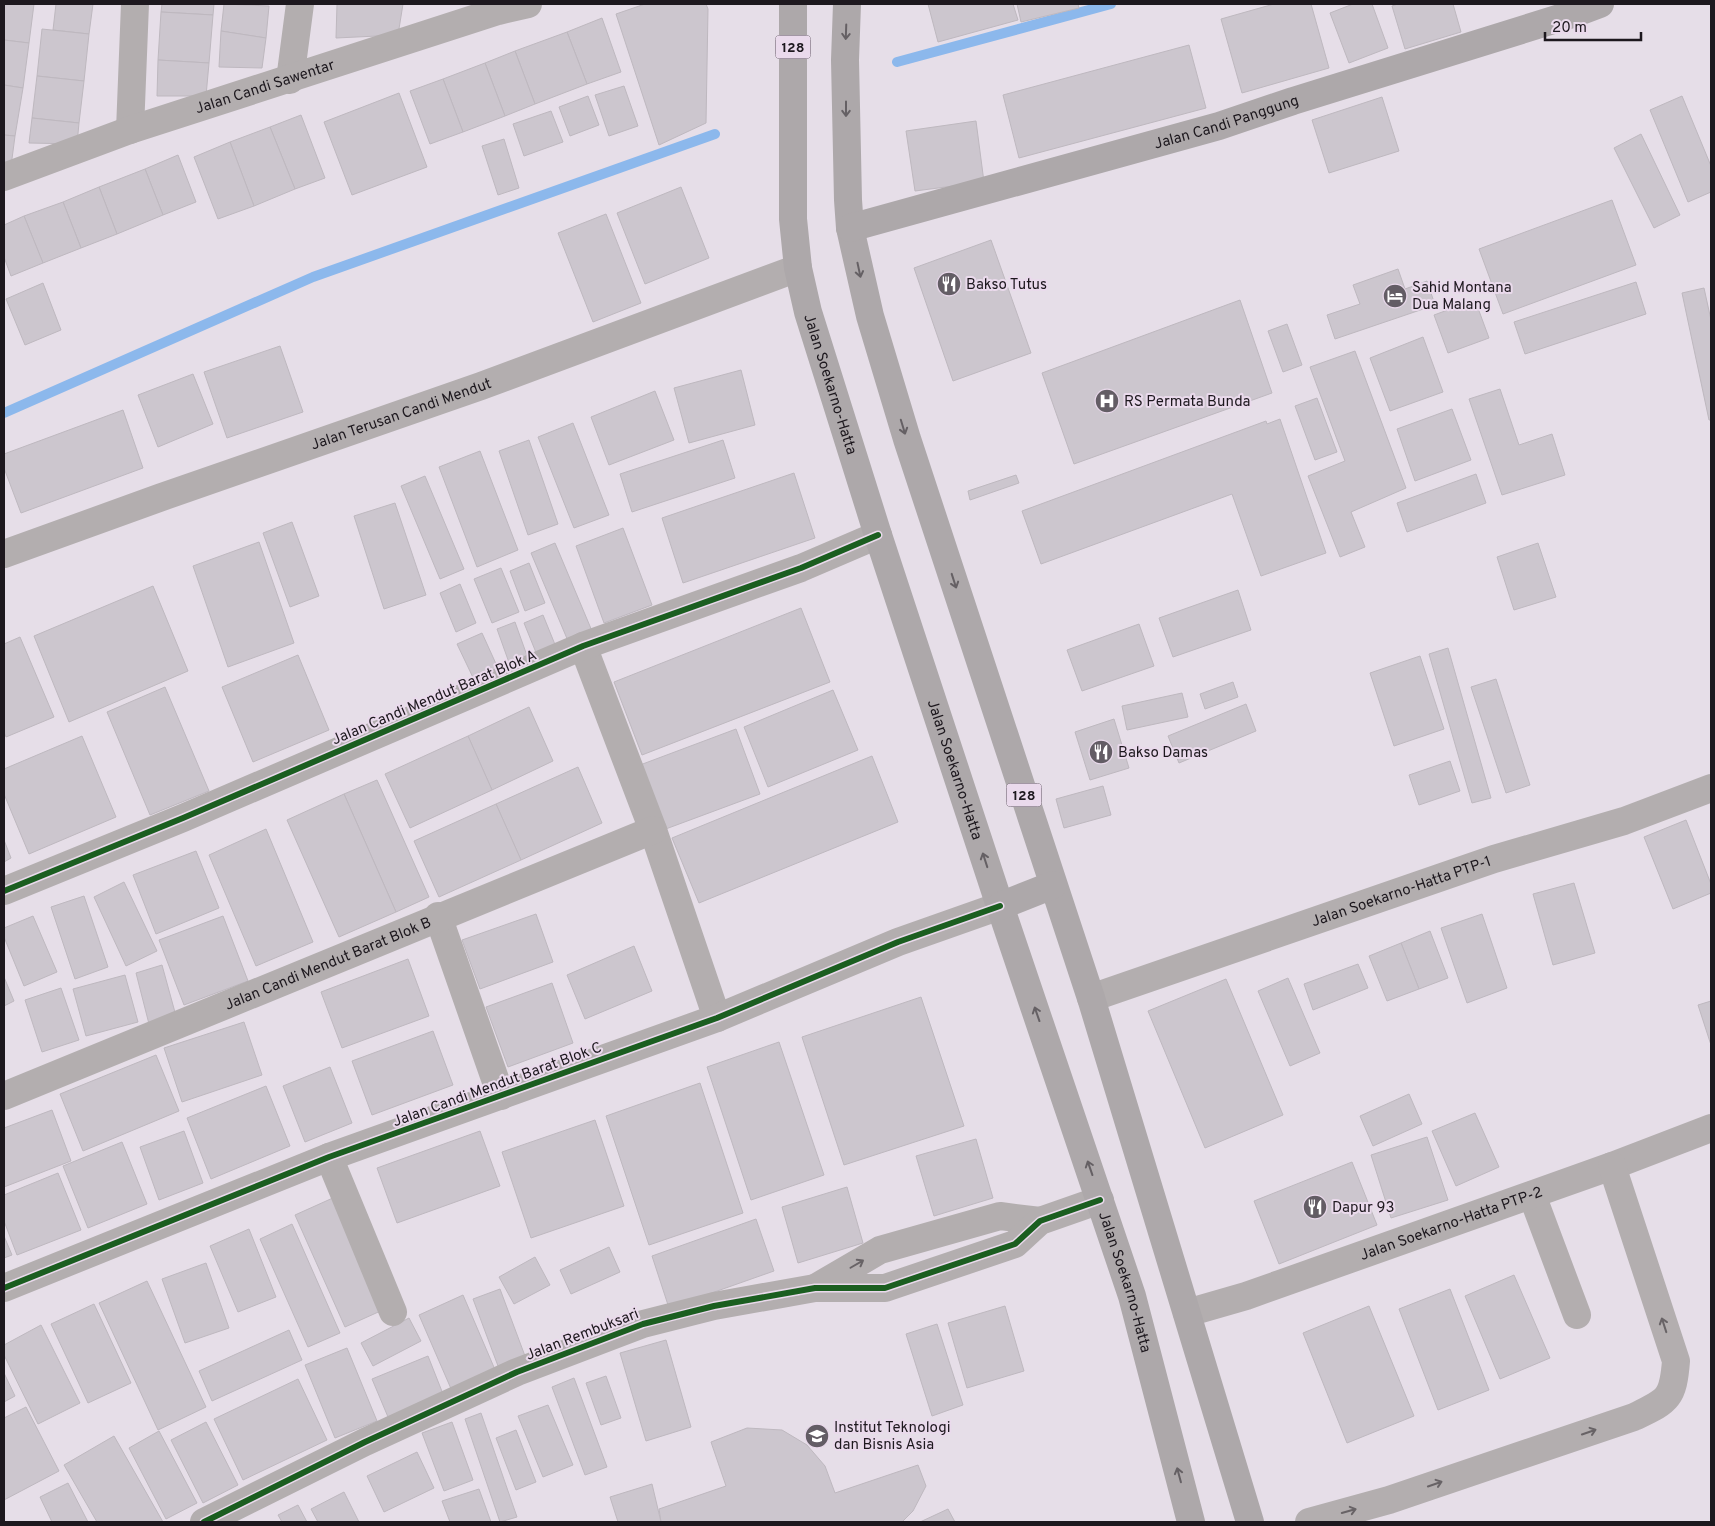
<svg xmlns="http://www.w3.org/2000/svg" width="1715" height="1526" font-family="Overpass,sans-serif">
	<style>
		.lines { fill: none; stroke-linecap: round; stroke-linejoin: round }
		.stream { stroke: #8cb8ec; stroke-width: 10 }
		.building { fill: #ccc6ce; stroke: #beb8bf }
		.minor { stroke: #b3aeaf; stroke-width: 28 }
		.major { stroke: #ada8aa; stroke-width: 28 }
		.cycleway-casing { stroke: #eadaec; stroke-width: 9 }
		.cycleway { stroke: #1b5e20; stroke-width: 6 }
		.oneway { stroke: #656064 }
		.oneway2 { stroke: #686366 }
		.labels { text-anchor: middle; stroke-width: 4; stroke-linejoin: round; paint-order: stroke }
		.shield { fill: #eadaec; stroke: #5a525c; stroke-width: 1 }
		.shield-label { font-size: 14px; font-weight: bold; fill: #1d181e }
		.street-label { font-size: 15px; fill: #1d181e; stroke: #eadaec }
		.poi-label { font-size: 15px; fill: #1d181e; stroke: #eadaec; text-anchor: start }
	</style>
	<rect width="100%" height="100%" fill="#e6dee8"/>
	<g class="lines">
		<g class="stream">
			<path d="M897,62l214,-58"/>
			<path d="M4,413l309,-136 402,-143"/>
		</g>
	</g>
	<g class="building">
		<path d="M4,4h30l-5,39 -25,-3z"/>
		<path d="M56,4h37l-4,30 -36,-4z"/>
		<path d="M162,4h52l-1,11 -52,-3z"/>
		<path d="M224,4l45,2 -3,32 -45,-7z"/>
		<path d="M337,4h66l-5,31 -62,3z"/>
		<path d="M645,4h61l2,5 -2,114 -47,22 -43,-131z"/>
		<path d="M928,4h85l5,16 -80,22z"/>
		<path d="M1017,4h61l1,4 -58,14z"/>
		<path d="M1274,4h37l18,64 -87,25 -21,-74z"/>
		<path d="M1353,4h19l16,44 -39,15 -19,-50z"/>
		<path d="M1398,4h55l8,28 -56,17 -13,-43z"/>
		<path d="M161,12l52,3 -4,48 -51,-3z"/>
		<path d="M602,18l19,54 -34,12 -20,-52z"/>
		<path d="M42,29l47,5 -5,47 -47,-5z"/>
		<path d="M221,31l45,7 -4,30 -43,-1z"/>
		<path d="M567,32l20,52 -52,20 -20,-53z"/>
		<path d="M4,40l25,3 -6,45 -19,-3z"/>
		<path d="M1189,45l17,63 -187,50 -16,-63z"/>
		<path d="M515,51l20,53 -30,12 -20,-53z"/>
		<path d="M158,60l51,3 -3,33h-49z"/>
		<path d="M485,63l20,53 -42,16 -20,-53z"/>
		<path d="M37,76l47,5 -5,42 -47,-5z"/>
		<path d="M443,79l20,53 -33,12 -20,-53z"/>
		<path d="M4,85l19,3 -8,48 -11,-1z"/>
		<path d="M624,86l14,40 -29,10 -14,-41z"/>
		<path d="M399,93l28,74 -75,28 -28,-73z"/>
		<path d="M588,96l11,29 -29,11 -11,-29z"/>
		<path d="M1682,96l29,70v26l-23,10 -38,-92z"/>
		<path d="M1382,97l17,54 -70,22 -17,-53z"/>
		<path d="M551,111l12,31 -39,14 -11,-32z"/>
		<path d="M301,115l24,63 -30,11 -25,-62z"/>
		<path d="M32,118l47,5 -2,21 -48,-1z"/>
		<path d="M976,121l8,61 -69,9 -9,-60z"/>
		<path d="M270,127l25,62 -41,17 -24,-64z"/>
		<path d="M1641,134l39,81 -26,13 -40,-80z"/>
		<path d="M4,135l11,1 -5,38h-6z"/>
		<path d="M504,139l15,49 -21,7 -16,-49z"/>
		<path d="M230,142l24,64 -36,13 -24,-62z"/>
		<path d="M178,155l18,47 -33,13 -18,-46z"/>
		<path d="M145,169l18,46 -46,19 -18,-47z"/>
		<path d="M99,187l18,47 -36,14 -18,-46z"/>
		<path d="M681,187l28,71 -64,26 -28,-71z"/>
		<path d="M1612,200l24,65 -133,49 -24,-65z"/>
		<path d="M63,202l18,46 -38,15 -19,-47z"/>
		<path d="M606,214l35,89 -48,19 -35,-89z"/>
		<path d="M24,216l19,47 -32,13 -7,-19v-32z"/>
		<path d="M991,240l40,113 -78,28 -39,-113z"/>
		<path d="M1398,269l7,20 22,-8 8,24 -100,34 -8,-24 33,-11 -7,-19z"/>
		<path d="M1636,282l10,32 -121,40 -11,-32z"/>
		<path d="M43,283l18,47 -36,15 -19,-46z"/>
		<path d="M1704,288l7,32v100h-2l-27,-127z"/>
		<path d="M1240,300l32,93 -198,71 -32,-91z"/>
		<path d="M1475,300l14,38 -41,15 -14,-38z"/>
		<path d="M1287,324l15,41 -19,7 -15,-41z"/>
		<path d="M1423,337l20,55 -53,19 -20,-53z"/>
		<path d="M280,346l23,66 -76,26 -23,-66z"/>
		<path d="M1355,351l51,137 -55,24 14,35 -25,10 -32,-81 37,-15 -35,-94z"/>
		<path d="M741,370l14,55 -66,18 -15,-55z"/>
		<path d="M193,374l20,50 -55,23 -20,-52z"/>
		<path d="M1500,389l19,56 33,-11 13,41 -63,20 -33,-96z"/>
		<path d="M655,391l19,49 -65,25 -18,-48z"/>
		<path d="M1317,398l20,54 -22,8 -20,-54z"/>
		<path d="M1452,409l19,51 -56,21 -18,-52z"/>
		<path d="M123,410l20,58 -122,45 -17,-45v-14z"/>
		<path d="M1280,419l46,134 -65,23 -29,-82 -191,70 -19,-53 244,-90 1,3z"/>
		<path d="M573,423l36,92 -35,13 -36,-91z"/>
		<path d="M529,440l29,84 -30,11 -29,-84z"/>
		<path d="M723,440l12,38 -103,34 -12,-38z"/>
		<path d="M480,451l38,99 -41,17 -38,-100z"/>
		<path d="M794,473l21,65 -132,45 -21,-65z"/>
		<path d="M1476,474l10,29 -79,29 -10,-29z"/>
		<path d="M1016,475l3,8 -49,17 -2,-9z"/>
		<path d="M425,476l39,93 -24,10 -39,-93z"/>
		<path d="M395,503l31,92 -42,14 -30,-93z"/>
		<path d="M292,522l27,74 -29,11 -27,-74z"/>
		<path d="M623,528l29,77 -48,18 -28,-77z"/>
		<path d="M259,542l35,101 -66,24 -35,-101z"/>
		<path d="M555,543l37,88 -24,10 -37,-88z"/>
		<path d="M1538,543l18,54 -42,13 -17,-53z"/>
		<path d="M529,563l16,40 -20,8 -15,-40z"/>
		<path d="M501,568l18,44 -27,11 -18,-44z"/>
		<path d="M460,584l16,39 -20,9 -16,-39z"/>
		<path d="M153,586l35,85 -119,51 -35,-86z"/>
		<path d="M1238,590l13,40 -78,27 -14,-39z"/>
		<path d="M801,608l29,74 -188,73 -28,-73z"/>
		<path d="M543,615l13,32 -19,8 -13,-32z"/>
		<path d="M515,622l15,42 -18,7 -15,-42z"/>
		<path d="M1139,624l15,42 -72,25 -15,-41z"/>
		<path d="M482,633l20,44 -24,11 -21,-44z"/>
		<path d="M20,637l34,80 -48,20 -2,-5v-88z"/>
		<path d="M1448,648l43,150 -19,5 -43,-149z"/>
		<path d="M298,655l31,75 -76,32 -31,-75z"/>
		<path d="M1420,656l24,73 -50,17 -24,-73z"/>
		<path d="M1496,679l34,106 -24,8 -35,-106z"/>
		<path d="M1233,682l5,15 -33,12 -5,-15z"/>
		<path d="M165,687l44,104 -59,24 -43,-103z"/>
		<path d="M833,690l25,60 -90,37 -24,-60z"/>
		<path d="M1182,693l6,24 -61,13 -5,-24z"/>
		<path d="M1246,704l10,27 -77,32 -11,-27z"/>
		<path d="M529,707l24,54 -61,29 -24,-54z"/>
		<path d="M1114,719l15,49 -39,12 -15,-48z"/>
		<path d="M736,729l24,65 -97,36 -23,-65z"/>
		<path d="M82,736l34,81 -87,37 -25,-60v-25z"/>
		<path d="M468,736l24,54 -82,38 -25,-54z"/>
		<path d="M872,756l26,66 -199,81 -27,-65z"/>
		<path d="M1450,761l10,30 -41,14 -10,-30z"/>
		<path d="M578,767l24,56 -81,37 -25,-56z"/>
		<path d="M377,780l52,117 -33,15 -52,-118z"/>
		<path d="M1103,786l8,29 -47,13 -8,-29z"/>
		<path d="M344,794l52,118 -57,25 -52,-117z"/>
		<path d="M496,804l25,56 -82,37 -25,-56z"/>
		<path d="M1686,820l25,64v9l-38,16 -29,-72z"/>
		<path d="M266,829l47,113 -57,24 -47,-111z"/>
		<path d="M4,840l7,18 -7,4z"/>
		<path d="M196,851l23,57 -63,26 -23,-59z"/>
		<path d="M124,882l33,69 -31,15 -32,-69z"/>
		<path d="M1574,883l21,70 -42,12 -20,-71z"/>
		<path d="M84,896l24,71 -33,12 -24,-72z"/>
		<path d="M536,914l17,48 -73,27 -18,-49z"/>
		<path d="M1482,914l25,74 -40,15 -26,-75z"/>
		<path d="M33,916l24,56 -33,14 -20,-49v-9z"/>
		<path d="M223,916l25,65 -64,24 -25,-65z"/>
		<path d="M1430,931l18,47 -29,11 -18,-46z"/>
		<path d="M1401,943l18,46 -32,12 -18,-45z"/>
		<path d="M634,946l18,45 -67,28 -18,-44z"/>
		<path d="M408,959l21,57 -87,32 -21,-56z"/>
		<path d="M1358,964l10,24 -55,22 -9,-26z"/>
		<path d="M162,965l14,51 -27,8 -13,-51z"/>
		<path d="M125,975l13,47 -52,14 -13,-47z"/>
		<path d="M4,977l10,24 -10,5z"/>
		<path d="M1288,978l32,75 -30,13 -32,-75z"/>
		<path d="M1226,979l57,136 -78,33 -57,-137z"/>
		<path d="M552,983l21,60 -65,24 -22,-60z"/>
		<path d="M61,988l18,52 -37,12 -17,-52z"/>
		<path d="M921,997l43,129 -120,39 -42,-128z"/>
		<path d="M1711,1001v44l-13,-40z"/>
		<path d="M244,1022l18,53 -80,27 -18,-54z"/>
		<path d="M433,1031l20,54 -81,30 -20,-54z"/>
		<path d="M779,1042l45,133 -73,25 -44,-133z"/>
		<path d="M156,1055l23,56 -96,40 -23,-57z"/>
		<path d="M330,1067l22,56 -47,19 -22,-56z"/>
		<path d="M700,1083l43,130 -94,32 -43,-129z"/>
		<path d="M266,1086l24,60 -79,33 -24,-61z"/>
		<path d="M1409,1094l13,30 -49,22 -13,-30z"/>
		<path d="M52,1110l19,51 -67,26v-59z"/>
		<path d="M1475,1113l24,54 -43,19 -24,-55z"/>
		<path d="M595,1120l29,86 -93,32 -29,-86z"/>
		<path d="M184,1131l19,52 -44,17 -19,-53z"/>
		<path d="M480,1131l20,55 -103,37 -20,-55z"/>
		<path d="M1427,1137l21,63 -57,18 -20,-63z"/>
		<path d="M976,1139l17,59 -59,18 -18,-60z"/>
		<path d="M122,1142l25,62 -59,24 -25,-62z"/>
		<path d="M1352,1162l25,63 -98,39 -25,-63z"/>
		<path d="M58,1173l23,57 -64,25 -13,-34v-26z"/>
		<path d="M847,1187l16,56 -65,20 -16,-56z"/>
		<path d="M335,1197l50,112 -40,18 -50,-112z"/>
		<path d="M756,1219l18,52 -105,37 -17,-52z"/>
		<path d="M292,1224l48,109 -32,14 -48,-108z"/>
		<path d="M249,1229l27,68 -38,15 -28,-66z"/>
		<path d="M4,1236l8,19 -8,3z"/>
		<path d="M609,1247l11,25 -49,22 -11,-24z"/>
		<path d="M535,1257l15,28 -36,19 -15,-27z"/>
		<path d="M206,1263l23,65 -44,15 -23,-64z"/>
		<path d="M1514,1275l36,83 -50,21 -35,-83z"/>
		<path d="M147,1281l59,126 -48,23 -59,-127z"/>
		<path d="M500,1289l25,67 -27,10 -25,-67z"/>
		<path d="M1450,1289l39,101 -51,20 -39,-101z"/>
		<path d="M463,1295l33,77 -44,19 -33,-76z"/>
		<path d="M94,1304l37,79 -43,20 -37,-79z"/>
		<path d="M1005,1306l19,65 -57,17 -19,-65z"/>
		<path d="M1369,1306l45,110 -67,27 -44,-110z"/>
		<path d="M409,1318l12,23 -48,25 -12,-23z"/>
		<path d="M937,1324l26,81 -31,11 -26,-82z"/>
		<path d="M41,1325l39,78 -42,21 -34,-69v-10z"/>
		<path d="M289,1330l13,30 -90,41 -13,-30z"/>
		<path d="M666,1340l25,87 -45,14 -26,-88z"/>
		<path d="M347,1348l30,73 -42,17 -30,-73z"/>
		<path d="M428,1356l15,38 -55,23 -16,-38z"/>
		<path d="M4,1373l11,23 -11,6z"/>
		<path d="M606,1376l15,42 -20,7 -15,-42z"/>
		<path d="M574,1378l33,89 -22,8 -33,-88z"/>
		<path d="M298,1379l29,61 -84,40 -29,-61z"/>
		<path d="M548,1405l25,60 -30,12 -25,-61z"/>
		<path d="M26,1407l33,64 -55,29v-82z"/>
		<path d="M481,1413l36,104 -17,5 -35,-103z"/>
		<path d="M206,1422l32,63 -35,18 -32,-63z"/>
		<path d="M452,1422l21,58 -29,11 -22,-58z"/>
		<path d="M747,1428l35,2 25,15 18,21 10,27 83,-28 8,21 -13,25 -11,11h-241l-2,-13 67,-23 -15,-44z"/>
		<path d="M516,1430l20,52 -20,8 -20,-52z"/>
		<path d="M159,1431l38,72 -31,16 -37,-71z"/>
		<path d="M114,1436l49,86h-66l-33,-57z"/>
		<path d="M417,1452l17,36 -50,24 -17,-36z"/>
		<path d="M68,1483l20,39h-36l-12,-25z"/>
		<path d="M652,1484l9,38h-43l-8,-25z"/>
		<path d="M479,1489l12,33h-41l-8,-21z"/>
		<path d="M344,1492l15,30h-41l-7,-13z"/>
		<path d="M298,1505l9,17h-25l-4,-7z"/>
		<path d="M948,1509l7,13h-35z"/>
	</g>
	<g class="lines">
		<g class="minor">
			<path d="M290,80l10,-76"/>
			<path d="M130,130l5,-126"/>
			<path id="s1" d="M4,177l126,-47 368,-119 30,-7"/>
			<path id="s2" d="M4,554l155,-56 322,-112 317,-118"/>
			<path d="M583,646l70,184 64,188"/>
			<path d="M4,891l179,-73 400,-172 218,-78 77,-33"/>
			<path d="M438,916l63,180"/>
			<path id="s3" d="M1091,998l403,-139 130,-38 87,-33"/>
			<path id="s4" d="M4,1096l649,-266"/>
			<path d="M329,1157l64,155"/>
			<path d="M1532,1195l45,120"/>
			<path d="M4,1288l325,-131 388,-139 181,-76 102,-36"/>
			<path d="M815,1288l65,-38 120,-34 40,5"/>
			<path id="s5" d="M1187,1313l59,-17 366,-130 99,-38"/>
			<path d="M204,1522l161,-80 152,-70 126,-48 71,-18 101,-18h70l130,-44 25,-23 60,-21"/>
			<path d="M1309,1522l80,-22 245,-83c33,-16 39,-17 42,-56l-64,-195"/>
		</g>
		<g class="major">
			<path id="s6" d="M793,4v215l5,49 10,44 70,223 122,371 132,390 59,226"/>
			<path d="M847,4l-2,56 3,140 2,28 20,88 37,123 184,559 159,524"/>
			<path id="s7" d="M850,228l369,-102 74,-25 283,-88 24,-9"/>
			<path d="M1000,906l53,-21"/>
		</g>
		<g class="cycleway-casing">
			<g id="cycleway">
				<path d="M4,891l179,-73 400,-172 218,-78 77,-33"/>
				<path d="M4,1288l325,-131 388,-139 181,-76 102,-36"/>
				<path d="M204,1522l161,-80 152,-70 126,-48 71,-18 101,-18h70l130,-44 25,-23 60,-21"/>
			</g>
		</g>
		<use href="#cycleway" class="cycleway"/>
	</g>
	<defs><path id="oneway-shaft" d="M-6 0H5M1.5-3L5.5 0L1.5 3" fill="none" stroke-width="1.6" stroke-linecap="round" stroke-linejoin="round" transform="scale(1.25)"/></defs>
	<g class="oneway">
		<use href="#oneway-shaft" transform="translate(846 32) rotate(92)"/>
		<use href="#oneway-shaft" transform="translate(846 109) rotate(90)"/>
		<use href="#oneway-shaft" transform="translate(859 270) rotate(78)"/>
		<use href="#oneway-shaft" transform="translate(903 427) rotate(73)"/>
		<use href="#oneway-shaft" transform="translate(954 581) rotate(72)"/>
		<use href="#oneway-shaft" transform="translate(985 860) rotate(-108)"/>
		<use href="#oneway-shaft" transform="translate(1037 1014) rotate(-109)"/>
		<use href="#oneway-shaft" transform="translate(1090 1168) rotate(-109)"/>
		<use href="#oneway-shaft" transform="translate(1179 1475) rotate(-105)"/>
	</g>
	<g class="oneway2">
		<use href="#oneway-shaft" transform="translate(857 1264) rotate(-30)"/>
		<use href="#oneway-shaft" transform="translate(1664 1325) rotate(-108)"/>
		<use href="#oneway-shaft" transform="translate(1589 1432) rotate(-19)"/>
		<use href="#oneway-shaft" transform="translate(1435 1484) rotate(-19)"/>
		<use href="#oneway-shaft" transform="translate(1349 1511) rotate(-16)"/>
	</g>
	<defs>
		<g id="restaurant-disc" transform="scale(1.25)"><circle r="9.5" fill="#635d65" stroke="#eadaec"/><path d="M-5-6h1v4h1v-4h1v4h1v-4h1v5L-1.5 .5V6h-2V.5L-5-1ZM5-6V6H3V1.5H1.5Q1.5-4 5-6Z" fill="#fff"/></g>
		<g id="hotel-disc" transform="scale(1.25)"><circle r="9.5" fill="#635d65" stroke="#eadaec"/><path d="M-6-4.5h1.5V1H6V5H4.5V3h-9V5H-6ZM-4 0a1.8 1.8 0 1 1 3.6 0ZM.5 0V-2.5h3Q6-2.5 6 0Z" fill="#fff"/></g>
		<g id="hospital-disc" transform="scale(1.25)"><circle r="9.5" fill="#635d65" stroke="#eadaec"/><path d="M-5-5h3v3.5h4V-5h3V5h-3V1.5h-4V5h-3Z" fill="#fff"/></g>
		<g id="university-disc" transform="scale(1.25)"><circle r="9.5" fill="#635d65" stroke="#eadaec"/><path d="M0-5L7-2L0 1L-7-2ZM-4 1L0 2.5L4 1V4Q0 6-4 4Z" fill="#fff"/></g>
	</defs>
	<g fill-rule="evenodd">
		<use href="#restaurant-disc" x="949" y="284"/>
		<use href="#hotel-disc" x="1395" y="296"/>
		<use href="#hospital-disc" x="1107" y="401"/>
		<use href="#restaurant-disc" x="1101" y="752"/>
		<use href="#restaurant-disc" x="1315" y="1207"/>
		<use href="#university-disc" x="817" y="1436"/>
	</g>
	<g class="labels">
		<g class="shield">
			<rect x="775.5" y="35.5" width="35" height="23" rx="4"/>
			<rect x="1006.5" y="783.5" width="35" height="23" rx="4"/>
		</g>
		<g class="shield-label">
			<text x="793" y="52">128</text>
			<text x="1024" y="800">128</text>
		</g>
		<g class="street-label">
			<text dy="5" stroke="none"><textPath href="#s1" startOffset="276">Jalan Candi Sawentar</textPath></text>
			<text dy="5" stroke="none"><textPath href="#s7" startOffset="391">Jalan Candi Panggung</textPath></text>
			<text dy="5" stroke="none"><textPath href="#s6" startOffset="385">Jalan Soekarno-Hatta</textPath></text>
			<text dy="5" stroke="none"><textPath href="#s2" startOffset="421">Jalan Terusan Candi Mendut</textPath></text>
			<text transform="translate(434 697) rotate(-23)" y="5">Jalan Candi Mendut Barat Blok A</text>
			<text dy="5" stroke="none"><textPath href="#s6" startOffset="790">Jalan Soekarno-Hatta</textPath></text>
			<text dy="5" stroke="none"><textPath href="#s3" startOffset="328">Jalan Soekarno-Hatta PTP-1</textPath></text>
			<text dy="5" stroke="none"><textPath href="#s4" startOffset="350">Jalan Candi Mendut Barat Blok B</textPath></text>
			<text transform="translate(497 1084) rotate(-20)" y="5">Jalan Candi Mendut Barat Blok C</text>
			<text dy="5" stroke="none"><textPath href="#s5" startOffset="279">Jalan Soekarno-Hatta PTP-2</textPath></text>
			<text dy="5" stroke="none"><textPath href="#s6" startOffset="1330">Jalan Soekarno-Hatta</textPath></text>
			<text transform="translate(582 1334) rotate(-21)" y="5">Jalan Rembuksari</text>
		</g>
		<g class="poi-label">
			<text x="966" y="289">Bakso Tutus</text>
			<text x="1412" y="292">Sahid Montana<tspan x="1412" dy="17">Dua Malang</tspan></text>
			<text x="1124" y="406">RS Permata Bunda</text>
			<text x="1118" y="757">Bakso Damas</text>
			<text x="1332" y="1212">Dapur 93</text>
			<text x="834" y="1432">Institut Teknologi<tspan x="834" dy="17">dan Bisnis Asia</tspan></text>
		</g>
	</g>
	<rect width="1715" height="1526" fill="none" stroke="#1d181e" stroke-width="10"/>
	<path d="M1545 32v8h96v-8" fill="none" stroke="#1d181e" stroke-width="2.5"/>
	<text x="1552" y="32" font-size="15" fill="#1d181e" stroke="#eadaec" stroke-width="4" paint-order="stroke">20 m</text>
</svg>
